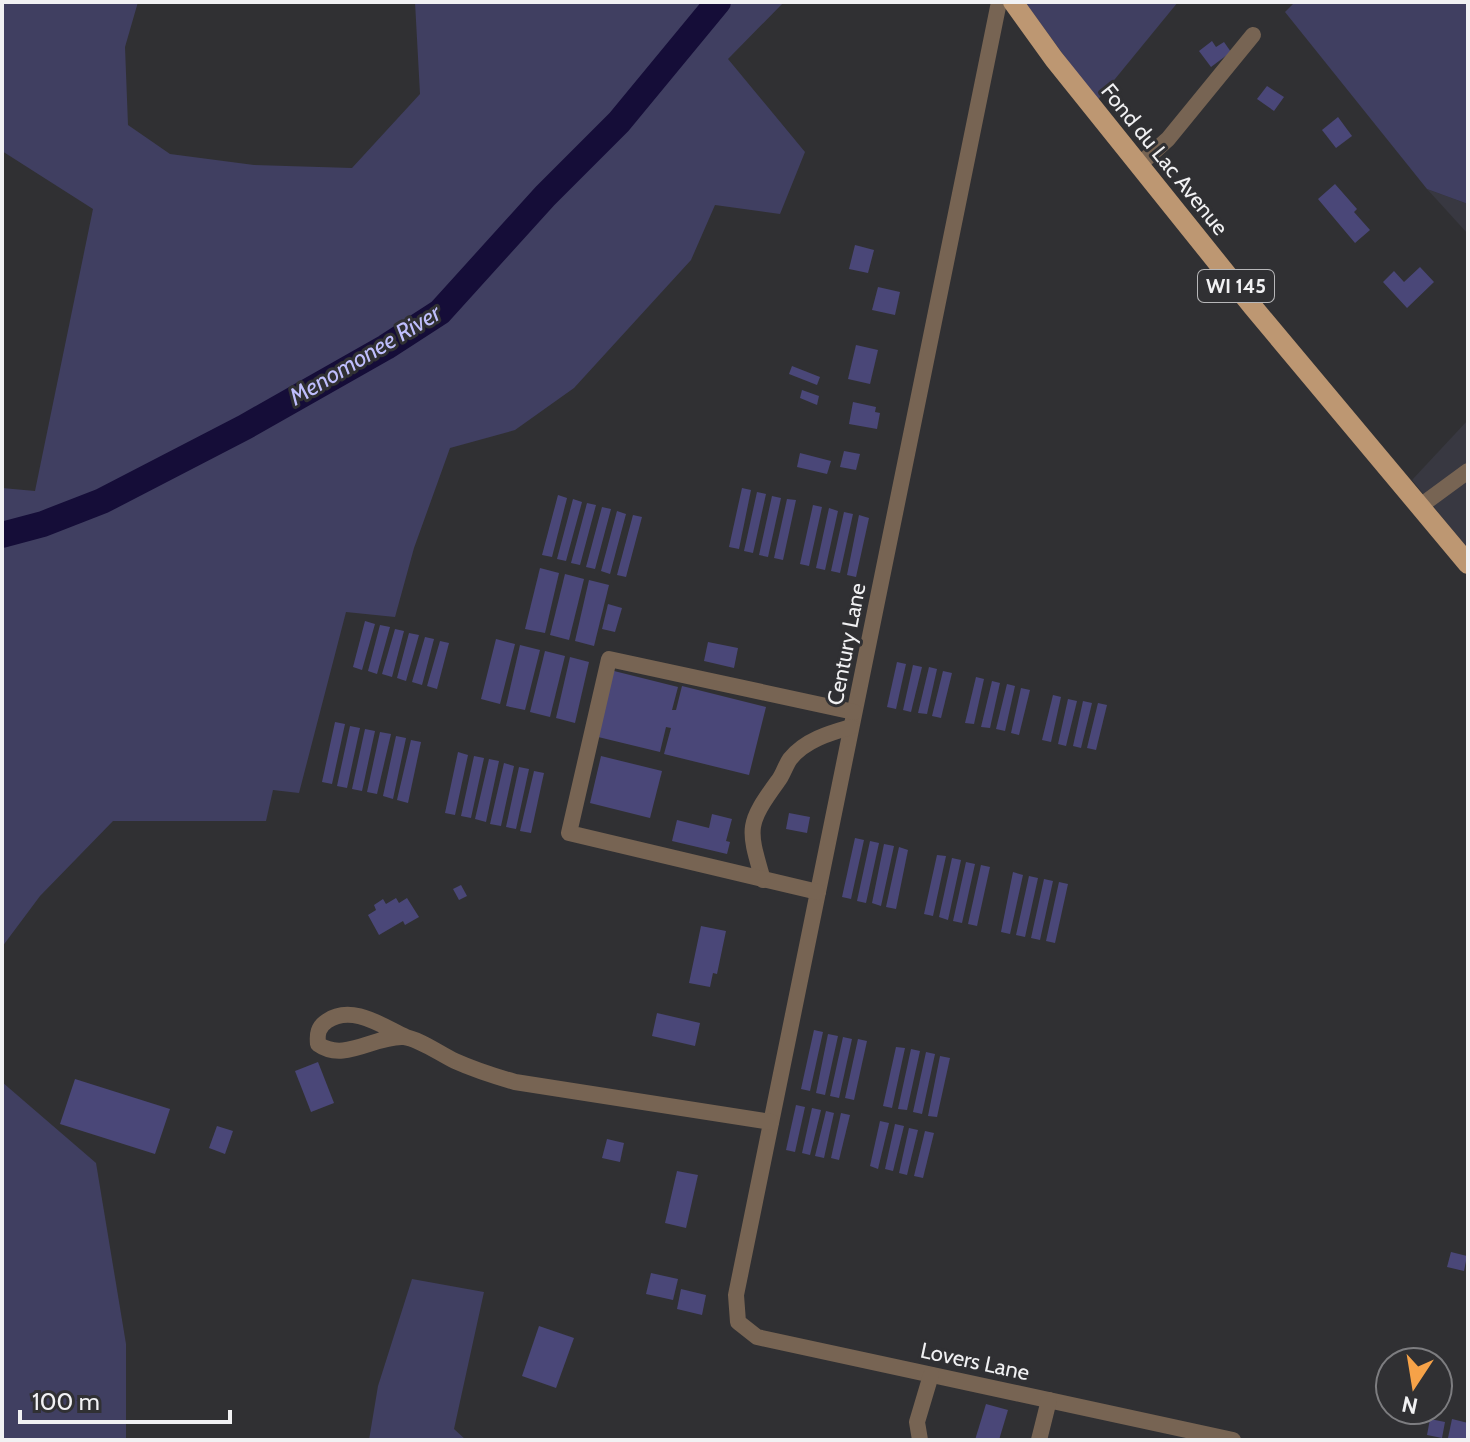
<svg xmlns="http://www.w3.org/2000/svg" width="1470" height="1442" font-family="Cabin,sans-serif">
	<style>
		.built { fill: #383841 }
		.green { fill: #403f61 }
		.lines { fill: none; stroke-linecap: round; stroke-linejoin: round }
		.river { stroke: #150d38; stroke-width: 26 }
		.building { fill: #4a4778 }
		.minor { stroke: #776453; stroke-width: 16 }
		.major { stroke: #bd9772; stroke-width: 20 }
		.labels { text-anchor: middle; stroke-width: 6; stroke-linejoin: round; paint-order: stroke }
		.shield { fill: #303033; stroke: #b7b7b9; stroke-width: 2 }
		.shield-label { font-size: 20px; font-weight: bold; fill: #f1f1f3 }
		.street-label { font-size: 22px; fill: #f1f1f3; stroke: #303033 }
		.water-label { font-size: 24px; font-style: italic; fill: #bfbefd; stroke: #303033 }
	</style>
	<rect width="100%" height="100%" fill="#303033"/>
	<g class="built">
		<path d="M1427,189l41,15v30z"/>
		<path d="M1468,420v129l-56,-69z"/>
	</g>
	<g class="green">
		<path d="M2,2h136l-13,45 3,78 42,29 84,11 98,3 68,-74 -5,-92h369l-56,57 77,93 -25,62 -65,-9 -24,55 -117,128 -59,42 -65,18 -36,100 -19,69 -49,-5 -47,181 -26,-3 -7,31h-153l-73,75 -38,51v-459l33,3 58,-282 -91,-58z"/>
		<path d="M1025,2h153l-81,99z"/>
		<path d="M1295,2h173v202l-41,-15 -142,-177z"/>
		<path d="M2,1082l94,81 30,181v96h-124z"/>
		<path d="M412,1279l72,13 -30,137 12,11h-97l9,-54z"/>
	</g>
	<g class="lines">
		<path class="river" d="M2,535l41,-11 59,-23 143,-74 141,-80 54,-35 105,-116 74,-74 99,-120"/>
	</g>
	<g class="building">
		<path d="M1212,41l4,6 8,-5 7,10 -20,15 -12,-16z"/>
		<path d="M1267,86l17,11 -10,14 -17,-12z"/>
		<path d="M1338,117l14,19 -16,12 -14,-18z"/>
		<path d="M1335,184l22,25 -3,3 16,18 -15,13 -37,-44z"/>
		<path d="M855,245l19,5 -6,23 -19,-4z"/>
		<path d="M1420,267l14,15 -27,26 -24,-26 11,-11 10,11z"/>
		<path d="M878,287l22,5 -5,23 -23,-5z"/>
		<path d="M856,345l22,5 -8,34 -22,-5z"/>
		<path d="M792,366l28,11 -3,8 -28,-11z"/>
		<path d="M802,390l17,6 -2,9 -17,-7z"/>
		<path d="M853,402l23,5 -1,5 5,1 -3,16 -28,-5z"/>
		<path d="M844,451l16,3 -4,16 -16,-3z"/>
		<path d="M800,453l31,8 -4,13 -30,-7z"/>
		<path d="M742,488l9,2 -12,59 -10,-2z"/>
		<path d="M757,492l9,2 -13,59 -9,-2z"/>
		<path d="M558,495l9,3 -15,59 -10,-2z"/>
		<path d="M772,496l9,2 -13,59 -9,-2z"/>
		<path d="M573,499l9,3 -16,59 -9,-2z"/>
		<path d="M787,499l9,1 -13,60 -9,-2z"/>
		<path d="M587,503l9,2 -16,60 -9,-2z"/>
		<path d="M813,505l9,2 -13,59 -9,-2z"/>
		<path d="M602,507l9,2 -16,60 -9,-2z"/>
		<path d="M829,508l9,3 -13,59 -9,-2z"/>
		<path d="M617,511l9,3 -16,60 -9,-3z"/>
		<path d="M844,512l9,2 -13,59 -9,-2z"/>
		<path d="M633,515l9,2 -16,60 -9,-2z"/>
		<path d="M859,515l10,3 -13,59 -9,-2z"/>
		<path d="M540,568l19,5 -14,60 -20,-4z"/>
		<path d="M565,574l19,5 -15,61 -19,-5z"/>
		<path d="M589,580l20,5 -15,61 -19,-5z"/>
		<path d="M608,604l14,4 -7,24 -13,-3z"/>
		<path d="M365,621l10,3 -13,46 -9,-3z"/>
		<path d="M380,625l10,2 -13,47 -9,-3z"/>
		<path d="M395,629l9,2 -12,46 -10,-3z"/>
		<path d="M409,633l10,2 -13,46 -9,-3z"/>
		<path d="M425,637l9,2 -12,46 -10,-3z"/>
		<path d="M496,639l19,5 -15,60 -19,-5z"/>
		<path d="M440,641l9,2 -12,46 -10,-3z"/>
		<path d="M708,642l30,6 -4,20 -30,-7z"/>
		<path d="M520,645l20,5 -15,60 -19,-4z"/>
		<path d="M545,651l20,5 -15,61 -20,-5z"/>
		<path d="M570,657l19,5 -14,61 -19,-5z"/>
		<path d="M897,662l9,2 -10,45 -9,-2z"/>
		<path d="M913,665l9,2 -11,45 -8,-2z"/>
		<path d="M929,667l8,2 -10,45 -9,-1z"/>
		<path d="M610,670l68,17 -6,23h4l6,-24 84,21 -17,68 -85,-21 7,-26 -5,-1 -6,25 -66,-16z"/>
		<path d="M943,671l9,2 -11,45 -9,-2z"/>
		<path d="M976,677l8,2 -10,45 -9,-1z"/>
		<path d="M992,681l8,2 -10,45 -9,-1z"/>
		<path d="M1007,684l8,2 -10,45 -9,-2z"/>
		<path d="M1021,688l9,2 -11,45 -8,-2z"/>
		<path d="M1053,695l8,2 -10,45 -9,-2z"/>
		<path d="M1068,699l9,2 -11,45 -8,-2z"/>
		<path d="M1083,701l9,2 -11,45 -8,-2z"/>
		<path d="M1098,703l9,2 -11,45 -9,-2z"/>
		<path d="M335,722l10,2 -13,60 -10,-2z"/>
		<path d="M350,726l10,2 -13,60 -10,-2z"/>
		<path d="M365,729l10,2 -13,60 -10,-2z"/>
		<path d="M380,732l11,2 -14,60 -10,-2z"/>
		<path d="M396,736l10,2 -13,61 -10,-3z"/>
		<path d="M411,740l10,2 -13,61 -11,-3z"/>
		<path d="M458,752l10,3 -13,60 -10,-2z"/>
		<path d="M474,756l10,2 -13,60 -10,-2z"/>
		<path d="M601,756l61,15 -12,47 -60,-15z"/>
		<path d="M489,759l10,2 -13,61 -11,-3z"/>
		<path d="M504,763l10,3 -13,60 -11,-2z"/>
		<path d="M519,767l10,2 -13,60 -10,-2z"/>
		<path d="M534,771l10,2 -13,60 -11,-2z"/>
		<path d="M789,813l21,4 -3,16 -21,-4z"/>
		<path d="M712,814l20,5 -6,22 4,1 -3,12 -55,-13 5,-21 32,8z"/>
		<path d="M855,838l9,2 -13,59 -9,-2z"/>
		<path d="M870,841l9,2 -13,60 -9,-2z"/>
		<path d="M884,844l10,2 -13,60 -9,-3z"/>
		<path d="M899,847l9,3 -12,59 -10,-2z"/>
		<path d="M937,855l9,1 -13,60 -9,-2z"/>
		<path d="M952,858l9,2 -13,60 -9,-3z"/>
		<path d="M966,862l9,2 -13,59 -9,-2z"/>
		<path d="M981,865l9,2 -13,59 -9,-2z"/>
		<path d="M1013,872l10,3 -13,59 -9,-2z"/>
		<path d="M1029,876l9,2 -13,59 -9,-2z"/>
		<path d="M1044,879l9,2 -13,59 -9,-2z"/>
		<path d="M1059,882l9,2 -13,59 -9,-2z"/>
		<path d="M461,885l6,11 -8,4 -6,-11z"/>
		<path d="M396,898l3,5 8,-5 12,19 -14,8 -2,-4 -24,14 -11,-20 8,-5 -2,-5 9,-6 3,5z"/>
		<path d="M701,926l25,5 -9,43 -4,-1 -3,14 -21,-4z"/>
		<path d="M657,1013l43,10 -5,23 -43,-10z"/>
		<path d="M814,1030l9,2 -13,59 -9,-2z"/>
		<path d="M828,1034l10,2 -13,59 -9,-2z"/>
		<path d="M843,1037l9,2 -13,59 -9,-2z"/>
		<path d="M858,1039l9,2 -13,59 -9,-2z"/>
		<path d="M896,1047l9,1 -13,60 -9,-2z"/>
		<path d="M911,1049l9,2 -13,59 -9,-1z"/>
		<path d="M926,1052l9,2 -13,60 -9,-2z"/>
		<path d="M940,1056l10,2 -13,59 -9,-1z"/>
		<path d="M318,1062l16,41 -23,9 -16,-41z"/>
		<path d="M75,1079l95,30 -15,45 -95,-30z"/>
		<path d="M796,1105l9,2 -10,45 -9,-2z"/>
		<path d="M812,1108l9,2 -11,45 -8,-2z"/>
		<path d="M826,1111l8,2 -10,45 -9,-2z"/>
		<path d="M841,1113l9,2 -11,45 -8,-2z"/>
		<path d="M880,1121l9,2 -11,46 -8,-3z"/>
		<path d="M895,1124l9,2 -11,45 -8,-2z"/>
		<path d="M217,1126l16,5 -8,23 -16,-6z"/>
		<path d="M909,1128l9,2 -11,45 -8,-2z"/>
		<path d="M925,1131l9,2 -11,45 -9,-2z"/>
		<path d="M607,1139l17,4 -4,19 -18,-4z"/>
		<path d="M677,1171l21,4 -12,53 -21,-5z"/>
		<path d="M1451,1252l16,4 -3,15 -17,-4z"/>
		<path d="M651,1273l27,6 -5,21 -27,-6z"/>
		<path d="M681,1289l25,6 -4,20 -25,-6z"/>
		<path d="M539,1326l35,12 -18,50 -34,-12z"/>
		<path d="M986,1404l22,6 -9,30h-24z"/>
		<path d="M1430,1419l15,3 -3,16 -15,-3z"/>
		<path d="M1452,1419l16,4v17l-20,-2z"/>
	</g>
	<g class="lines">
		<g class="minor">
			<path d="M999,2l-263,1293 2,27 19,15 476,103"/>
			<path d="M1139,165l29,-26 85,-104"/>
			<path d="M1419,507l49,-36"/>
			<path d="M763,880c-15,-52 -17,-55 15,-99 5,-6 7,-15 12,-22 15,-19 40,-26 61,-32"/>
			<path d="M818,892l-249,-59 40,-174 245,53"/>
			<path d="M406,1037c-24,-11 -54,-33 -79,-16 -9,6 -10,13 -9,23 26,19 57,-9 86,-7 16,2 36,17 51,24 20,9 39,15 60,21l256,40"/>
			<path d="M920,1440l-3,-18 14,-47"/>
			<path d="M1039,1440l10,-40"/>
		</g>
		<path class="major" d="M1013,2l41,57 199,248 215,257"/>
	</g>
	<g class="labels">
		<rect class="shield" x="1198" y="270" width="76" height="32" rx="6"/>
		<g class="shield-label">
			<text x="1236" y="293">WI 145</text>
		</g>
		<g class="street-label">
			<text transform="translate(1165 159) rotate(51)" y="8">Fond du Lac Avenue</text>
			<text transform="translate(846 644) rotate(-79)" y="8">Century Lane</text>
			<text transform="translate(975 1361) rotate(12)" y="8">Lovers Lane</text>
		</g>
		<g class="water-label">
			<text transform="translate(365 355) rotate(-31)" y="8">Menomonee River</text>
		</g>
	</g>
	<rect width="1470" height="1442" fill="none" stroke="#f1f1f3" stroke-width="8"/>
	<g transform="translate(1414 1386) rotate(192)"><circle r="38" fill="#303033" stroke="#7d7d80" stroke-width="2"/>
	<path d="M0-6L14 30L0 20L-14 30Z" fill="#f6a248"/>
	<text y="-12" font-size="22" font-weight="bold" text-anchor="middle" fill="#f1f1f3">N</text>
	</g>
	<path d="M20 1410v12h210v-12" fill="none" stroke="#f1f1f3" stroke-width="4"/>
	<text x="32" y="1410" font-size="24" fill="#f1f1f3" stroke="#303033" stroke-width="6" paint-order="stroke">100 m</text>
</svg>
